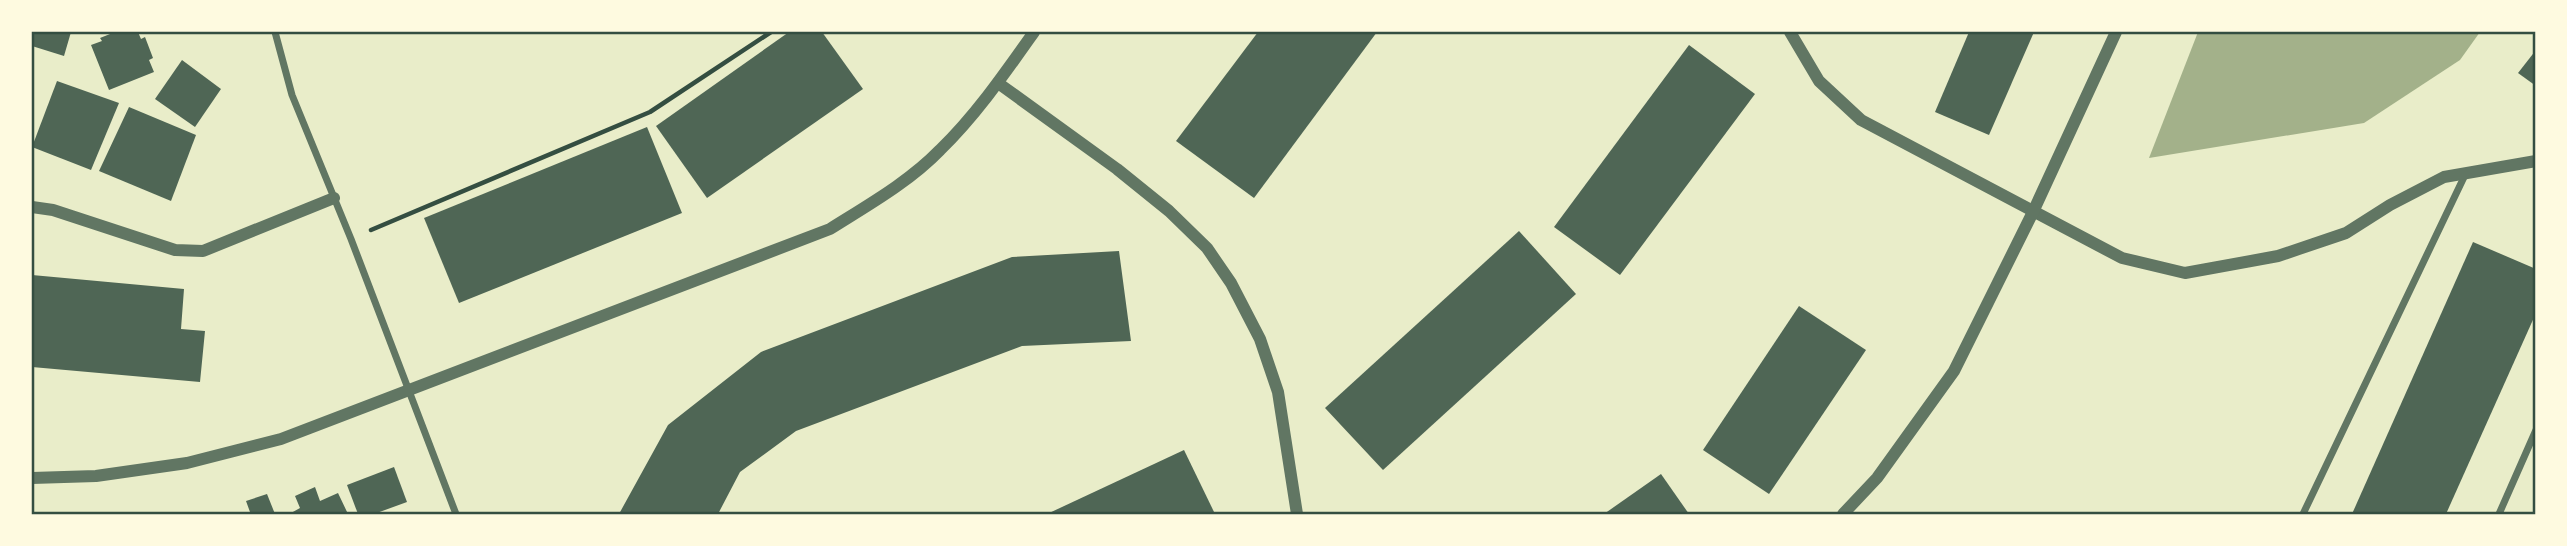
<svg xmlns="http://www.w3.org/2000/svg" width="2567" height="546" font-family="Spectral,serif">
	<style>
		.water { fill: #a3b18a }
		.building { fill: #4f6655 }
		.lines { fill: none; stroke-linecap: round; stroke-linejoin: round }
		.path { stroke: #344e41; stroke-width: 4.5 }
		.minor { stroke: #617663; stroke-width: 7 }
		.tertiary { stroke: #617663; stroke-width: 12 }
		.neatline { fill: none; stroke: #344e41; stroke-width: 2.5 }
	</style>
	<rect width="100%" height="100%" fill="#e9edc9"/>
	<path class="water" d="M2198,32h282l-20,28 -96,63 -215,35z"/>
	<g class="building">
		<path d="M32,32h39l-7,24 -32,-10z"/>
		<path d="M115,32h23l3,7 4,-2 8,21 -4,2 5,12 -45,18 -18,-45 11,-4 -2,-3z"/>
		<path d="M789,32h33l41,57 -156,109 -51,-72z"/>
		<path d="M1258,32h119l-123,166 -78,-57z"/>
		<path d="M1969,32h65l-45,103 -54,-23z"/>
		<path d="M1689,45l66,49 -135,181 -66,-48z"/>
		<path d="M2536,50v36l-18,-13z"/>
		<path d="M182,60l39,29 -26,38 -40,-28z"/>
		<path d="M57,81l62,22 -28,67 -59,-23z"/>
		<path d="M129,107l67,28 -25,66 -72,-30z"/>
		<path d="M647,127l35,86 -223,90 -35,-85z"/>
		<path d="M1519,231l57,63 -193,176 -58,-62z"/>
		<path d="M2473,242l63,27v44l-90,201h-94z"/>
		<path d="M1119,251l12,90 -109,5 -226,85 -56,41 -22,42h-99l49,-89 93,-73 251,-95z"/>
		<path d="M32,275l152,14 -3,40 24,2 -5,51 -168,-15z"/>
		<path d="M1799,306l67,44 -97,144 -66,-44z"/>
		<path d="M1184,450l31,64h-168z"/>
		<path d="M394,467l13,35 -33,12h-16l-11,-29z"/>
		<path d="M1661,474l28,40h-85z"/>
		<path d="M315,487l5,14 18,-8 10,21h-57v-1l9,-5 -5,-12z"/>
		<path d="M267,494l8,20h-31l6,-2 -4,-11z"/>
	</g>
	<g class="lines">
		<path class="path" d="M371,230l279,-118 121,-80"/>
		<g class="minor">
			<path d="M275,32l17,63 59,144 105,275"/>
			<path d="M2303,514l162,-339"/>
			<path d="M2499,514l37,-84"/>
		</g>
		<g class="tertiary">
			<path d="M1790,32l29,49 42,39 261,138 63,15 93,-17 68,-23 44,-28 54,-28 92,-16"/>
			<path d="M998,83l119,86 52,42 38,37 24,35 29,56 18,53 19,122"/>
			<path d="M32,207l21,3 122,40 28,1 131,-53"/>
			<path d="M32,478l64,-2 91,-13 94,-24 549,-210c38,-24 79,-47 110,-79 36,-35 65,-77 94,-118"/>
			<path d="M1843,514l34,-36 77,-107 79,-159 83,-180"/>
		</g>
	</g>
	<rect width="2567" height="546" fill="none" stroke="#fefae0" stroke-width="66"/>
	<rect x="33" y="33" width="2501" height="480" class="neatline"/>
</svg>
